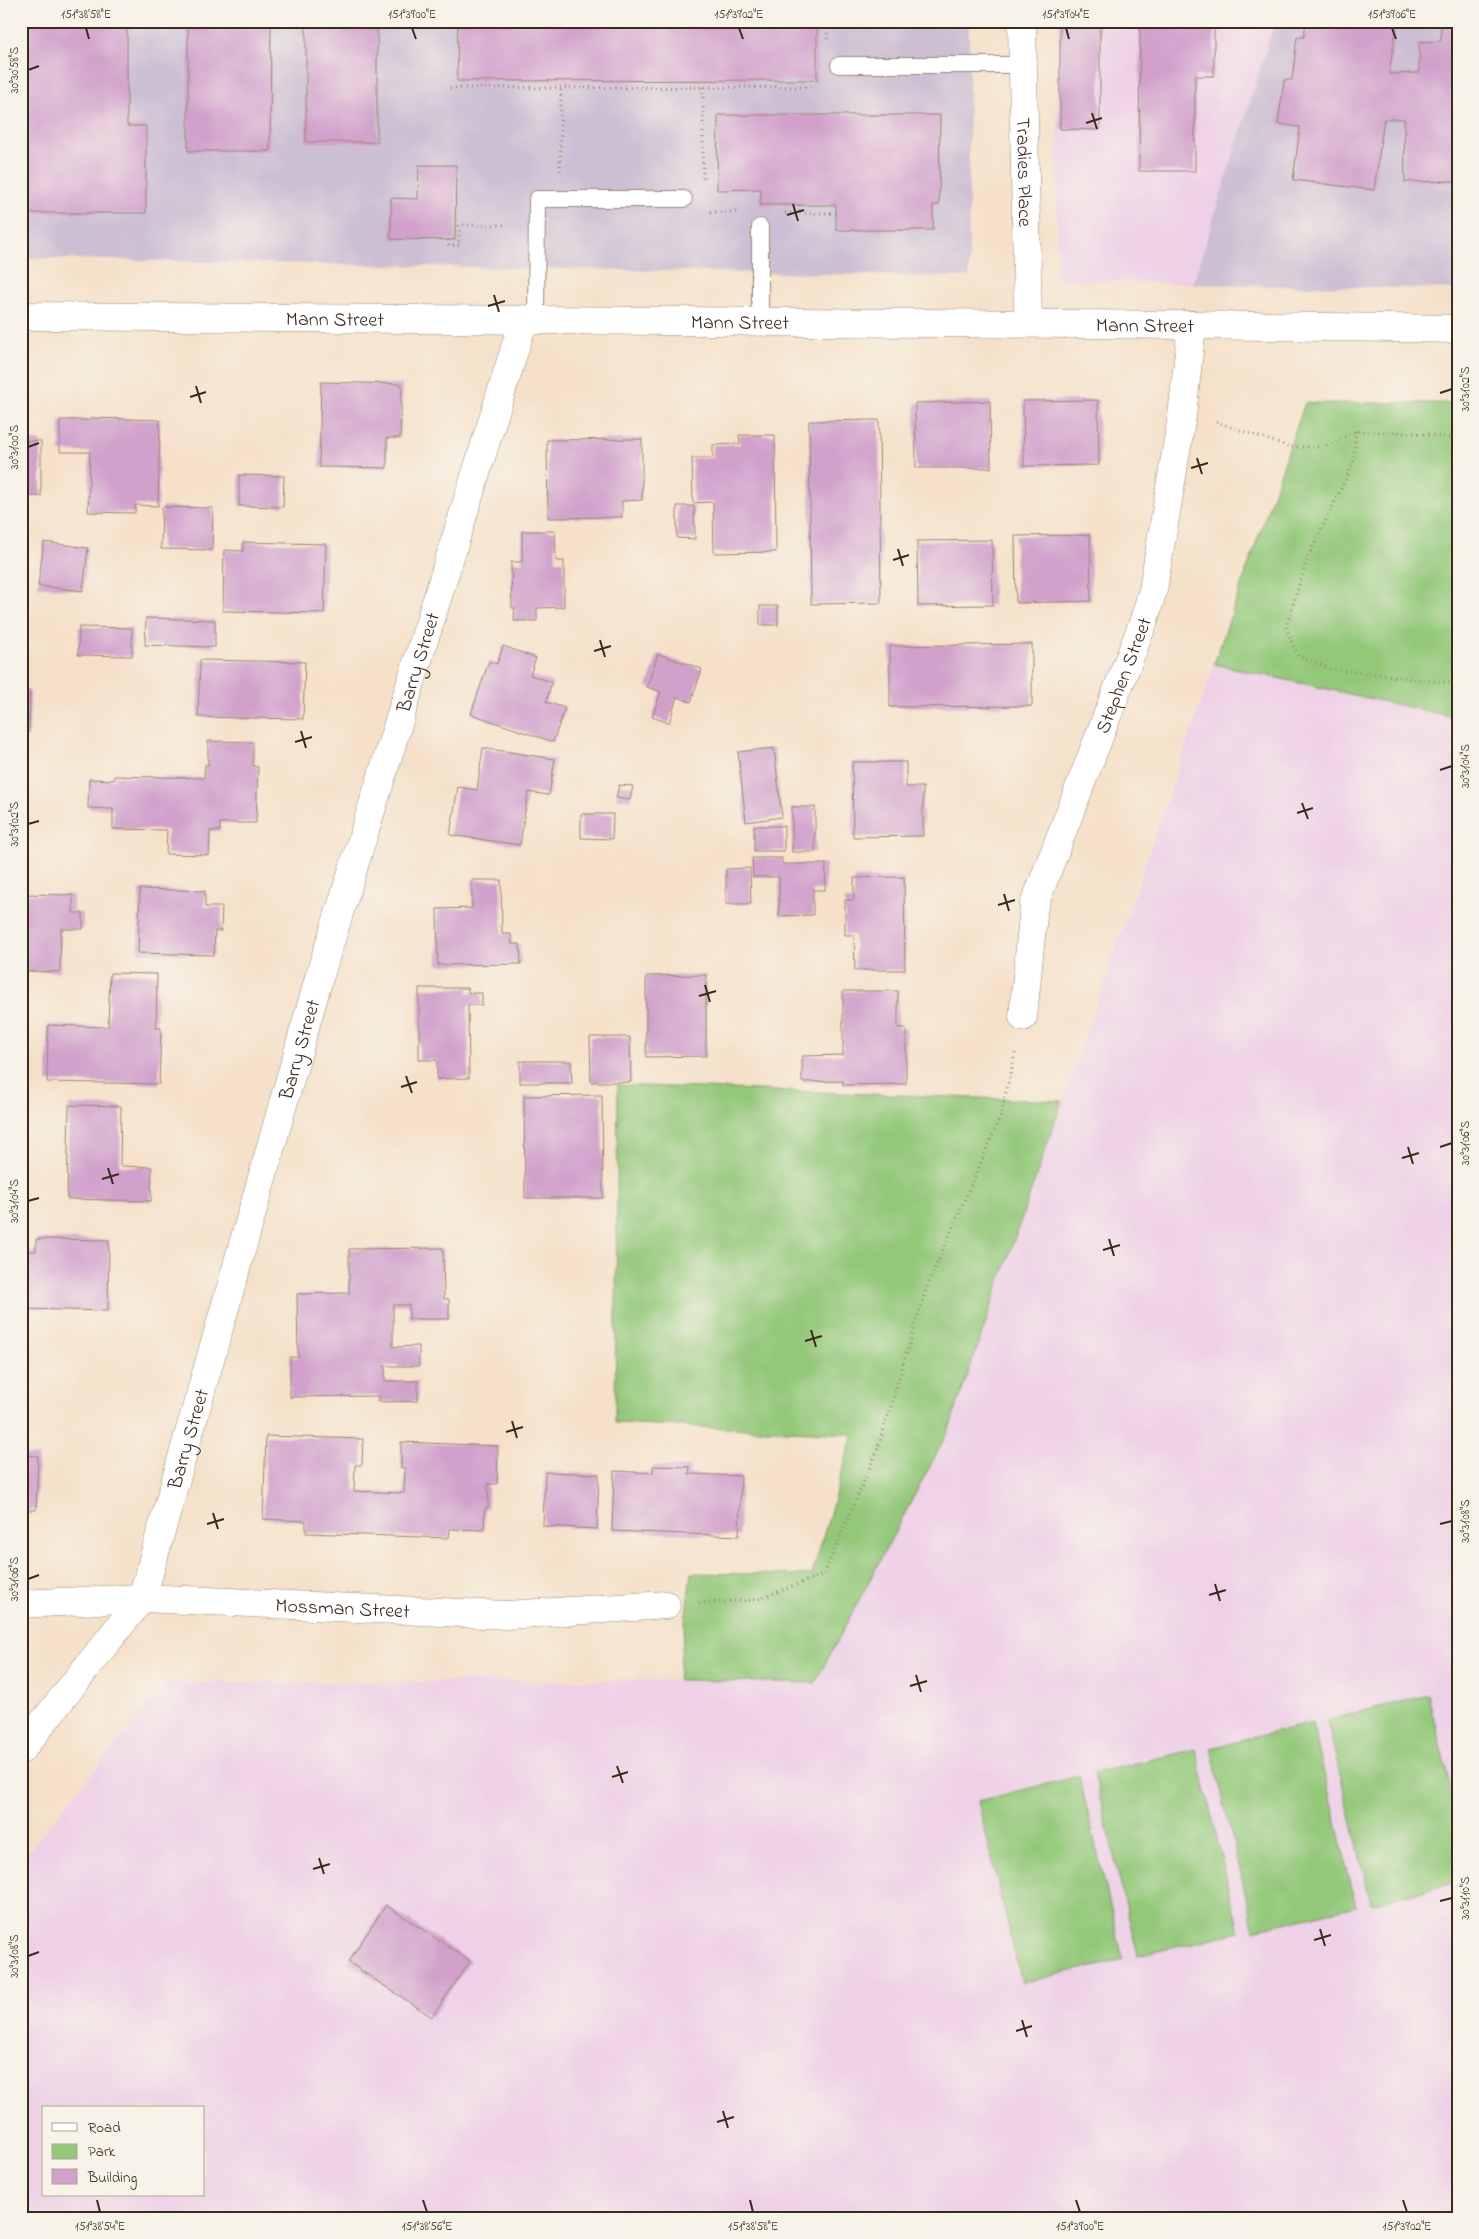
<svg xmlns="http://www.w3.org/2000/svg" width="1479" height="2239" font-family="'Indie Flower',sans-serif">
	<style>
		.built { fill: #eed0e7; fill-rule: evenodd }
		.industrial { fill: #ccbed3 }
		.green { fill: #93c879; stroke: #67794c }
		.building { fill: #d1a1cc }
		.lines { fill: none; stroke-linecap: round; stroke-linejoin: round }
		.service-casing { stroke: #988674; stroke-width: 18 }
		.minor-casing { stroke: #988674; stroke-width: 29 }
		.path { stroke: #988674; stroke-width: 3; stroke-dasharray: 1 4; stroke-linecap: butt }
		.service { stroke: #fff; stroke-width: 16 }
		.minor { stroke: #fff; stroke-width: 28 }
		.ticks { fill: none; stroke: #3b2a1e; stroke-width: 2 }
		.labels { text-anchor: middle; stroke-width: 4.5; stroke-linejoin: round; paint-order: stroke }
		.street-label { font-size: 20px; fill: #3b2a1e; stroke: #f7f3e8 }
		.neatline { fill: none; stroke: #3b2a1e; stroke-width: 2 }
		.ticks-label { font-size: 12px; text-anchor: middle; fill: #3b2a1e }
	</style>
	<rect width="100%" height="100%" fill="#f7f3e8"/>
	<filter id="ink" filterUnits="userSpaceOnUse"><feTurbulence type="fractalNoise" baseFrequency=".02" numOctaves="2"/><feDisplacementMap in="SourceGraphic" scale="10" xChannelSelector="R" yChannelSelector="G"/><feConvolveMatrix kernelMatrix="1 2 1 2 8 2 1 2 1" color-interpolation-filters="sRGB"/></filter>
	<filter id="wash" filterUnits="userSpaceOnUse"><feTurbulence type="fractalNoise" baseFrequency=".0096" numOctaves="4" result="noise"/><feDisplacementMap in="SourceGraphic" scale="20" xChannelSelector="R" yChannelSelector="G"/><feGaussianBlur stdDeviation="1.12" result="paint"/><feColorMatrix in="noise" values="0 0 0 0 0 0 0 0 0 0 0 0 0 0 0 0 0 1.4 0 .05"/><feComposite in="paint" operator="in"/></filter>
	<g filter="url(#wash)">
		<rect width="100%" height="100%" fill="#f5e1ca"/>
		<g class="built">
			<path d="M1057,21h218l-82,263 -136,-4z"/>
			<path d="M1305,403h153v1815h-1437v-358l145,-177 512,-3 137,3 133,-251zM44,2108h160v87h-160z"/>
		</g>
		<g class="industrial">
			<path d="M21,21h948v256l-948,-19z"/>
			<path d="M1275,21h183v268l-265,-5z"/>
		</g>
		<g class="green">
			<path d="M1305,403h153v315l-244,-54z"/>
			<path d="M618,1085l444,16 -114,331 -133,251 -137,-3 13,-107 121,2 41,-141 -238,-11z"/>
			<path d="M1428,1695l30,123v64l-87,21 -44,-183z"/>
			<path d="M1312,1723l44,183 -102,24 -43,-182z"/>
			<path d="M1196,1749l43,183 -101,24 -44,-183z"/>
			<path d="M1079,1776l44,183 -101,24 -44,-182z"/>
		</g>
		<g id="blocks">
			<g class="building">
				<path d="M22,21h105v105h19v87h-124z"/>
				<path d="M188,21h83l-1,130h-82z"/>
				<rect x="306" y="21" width="71" height="121"/>
				<path d="M458,21h359v59l-360,1z"/>
				<path d="M1060,21h40v109l-40,-1z"/>
				<path d="M1140,21h74v55h-19v95h-56z"/>
				<path d="M1306,21h91l-8,53 30,-1v-31l22,-1v-20h17v160l-53,1 -1,-63h-20l-10,71 -81,-10 7,-53 -22,-3 6,-44h8l5,-43h7z"/>
				<path d="M718,115h222l-1,90h-6v25h-97v-25h-76l1,-16 -44,1z"/>
				<path d="M419,165h37l-1,75 -64,-1v-41l27,1z"/>
				<path d="M321,382l81,2 -2,54h-13v30l-68,-1z"/>
				<path d="M1098,400l1,65 -75,1 -1,-65z"/>
				<path d="M990,401l1,67h-75l-1,-65z"/>
				<path d="M91,418l69,2 -2,86 -23,-1v8l-47,-1 2,-60h-30v-32h31z"/>
				<path d="M879,420l2,183 -70,1 -2,-183z"/>
				<path d="M739,435h36l1,117 -62,1 -1,-51 -20,1 -1,-45h21v-13l27,-1z"/>
				<path d="M642,439v61l-20,1v16l-74,1 -1,-78z"/>
				<rect x="21" y="441" width="20" height="55"/>
				<path d="M239,475l45,1 -1,31 -44,-1z"/>
				<path d="M677,506h17l1,33 -18,-1z"/>
				<path d="M162,507l51,1 -1,42 -51,-1z"/>
				<path d="M522,531h33l1,30h8v46l-27,1v13h-23l1,-13h-3l-1,-46h11z"/>
				<path d="M1090,535l1,66 -75,2 -1,-67z"/>
				<path d="M992,540l1,65 -75,1 -1,-65z"/>
				<path d="M44,542l44,6 -5,43 -45,-5z"/>
				<path d="M243,542l83,2 -2,69 -101,-2 1,-61 19,1z"/>
				<rect x="760" y="606" width="18" height="19"/>
				<path d="M146,618l69,2v27l-70,-2z"/>
				<path d="M79,627l53,1v28l-54,-1z"/>
				<path d="M1032,644v62l-142,1v-61z"/>
				<path d="M503,646l33,12 -6,17 22,7 -6,20 19,6 -12,34 -82,-28 18,-53 8,3z"/>
				<path d="M658,654l44,15 -11,33 -14,-5 -8,26 -17,-6 9,-25 -14,-5z"/>
				<path d="M200,660l105,2 -2,57 -105,-2z"/>
				<path d="M21,691h9l-1,42h-8z"/>
				<path d="M208,741l45,1v24l5,1 -2,56h-36v8h-10l-1,24 -43,-1 1,-24 -54,-1v-20l-25,-1 1,-29 25,1v-4l90,2 1,-13h3z"/>
				<path d="M483,748l72,11 -6,36 -21,-3 -8,53 -70,-10 8,-48 19,3z"/>
				<path d="M774,748l8,69 -36,5 -8,-70z"/>
				<path d="M852,762h54v25h17v49l-70,1z"/>
				<path d="M619,785l14,1 -3,14 -14,-2z"/>
				<rect x="792" y="807" width="23" height="45"/>
				<path d="M581,814h32l-1,25 -31,-1z"/>
				<rect x="754" y="826" width="30" height="25"/>
				<path d="M752,858h30v6h44l-1,26h-12v25l-34,1v-39h-26z"/>
				<path d="M750,868l1,36h-25v-35z"/>
				<path d="M904,877l1,93h-50l-1,-35h-9v-35h9v-22z"/>
				<path d="M472,880h29l1,54h9l1,10h8l1,20 -83,1 -1,-56 35,-1z"/>
				<path d="M140,889l65,2v16h17l-1,24h-6l-1,24 -76,-2z"/>
				<path d="M22,894l51,1v18h10v16h-22l-1,43 -39,-1z"/>
				<path d="M110,973l47,1 -1,54h5l-2,56 -112,-2 1,-57 60,2z"/>
				<path d="M706,975v81l-60,1v-81z"/>
				<path d="M419,988h49v5h14v12h-14l1,73 -32,1v-19h-18z"/>
				<path d="M843,991h55v37h8v56l-63,1v-4l-41,1v-26l41,-1z"/>
				<path d="M590,1037h40l1,45h-40z"/>
				<path d="M520,1061h51l1,22h-52z"/>
				<path d="M602,1095l1,103h-78l-1,-102z"/>
				<path d="M69,1105l52,1 -1,60 32,1 -1,34 -84,-2z"/>
				<path d="M36,1239l73,1 -1,71 -87,-2v-58h15z"/>
				<path d="M443,1248l1,51h5v20h-40v-14h-16v42l26,-1v20h-34v15h33v20l-40,1 1,-6 -89,1v-40h8l-1,-63 52,-1v-44z"/>
				<path d="M266,1436l97,3 -1,26h-7l-1,26 50,2 1,-25h-4v-26l97,4 -1,38h-9v24h-3l-1,22 -34,-1 -1,9 -143,-5v-12l-43,-2z"/>
				<path d="M21,1455l17,1 -2,54h-15z"/>
				<path d="M653,1466l37,1 -1,7 52,2 -2,60 -127,-5 2,-60 39,2z"/>
				<path d="M545,1472l54,2 -2,55 -54,-3z"/>
				<path d="M386,1905l84,56 -38,56 -84,-55z"/>
			</g>
		</g>
	</g>
	<g filter="url(#ink)">
		<use href="#blocks" fill-opacity="0" stroke="#988674" stroke-width="1"/>
		<g class="lines">
			<g class="service-casing">
				<g id="service">
					<path d="M839,65h184"/>
					<path d="M536,320l1,-121h147"/>
					<path d="M760,321v-94"/>
				</g>
			</g>
			<g class="minor-casing">
				<g id="minor">
					<path id="s1" d="M1022,21l6,302"/>
					<path id="s2" d="M21,316l1171,9 266,4"/>
					<path id="s3" d="M1023,1017l11,-112 109,-282 10,-33 29,-174 10,-91"/>
					<path id="s4" d="M21,1604l121,-6 364,17 160,-10"/>
					<path id="s5" d="M21,1750l121,-152 177,-620 205,-659"/>
				</g>
			</g>
			<g class="path">
				<path d="M827,39l1,-14"/>
				<path d="M450,88l369,-1"/>
				<path d="M560,171l1,-83"/>
				<path d="M703,178v-91"/>
				<path d="M800,205v8"/>
				<path d="M710,212h26"/>
				<path d="M785,213h51"/>
				<path d="M448,240l1,6 10,-1v-20h49"/>
				<path d="M1216,422l74,25h34l32,-16 56,2 46,6"/>
				<path d="M1356,431l-3,33 -45,93 -22,70 12,29 33,13 127,15"/>
				<path d="M699,1603l57,-3 68,-26 53,-123 49,-162 74,-171 16,-68"/>
			</g>
			<use href="#service" class="service"/>
			<use href="#minor" class="minor"/>
		</g>
	</g>
	<path class="ticks" d="M86,28l3,11M412,28l4,11M739,28l4,11M1066,28l3,11M1392,28l4,11M28,70l11,-4M1092,113l5,16M1086,123l16,-5M793,204l5,17M787,215l17,-5M494,295l5,17M488,306l17,-5M196,386l5,17M1440,393l12,-4M190,397l16,-5M28,447l11,-4M1197,458l5,16M1191,468l17,-5M898,549l5,17M893,560l16,-5M600,640l5,17M594,651l17,-5M301,731l5,17M295,742l17,-5M1440,770l12,-4M1302,803l6,16M1297,813l16,-5M28,824l11,-3M1004,894l5,17M998,905l17,-5M705,985l5,17M699,996l17,-5M406,1076l6,17M401,1087l16,-5M1408,1147l5,17M1440,1147l12,-4M1402,1158l17,-5M108,1168l5,16M102,1179l17,-5M28,1201l11,-3M1109,1239l5,17M1103,1250l17,-5M811,1330l5,17M805,1341l17,-5M512,1421l5,17M506,1432l17,-5M213,1513l5,16M207,1524l17,-5M1440,1524l12,-3M28,1579l11,-4M1215,1584l5,17M1209,1595l17,-5M916,1675l5,17M910,1686l17,-5M617,1766l6,17M612,1777l16,-5M319,1858l5,16M313,1869l17,-5M1440,1901l12,-3M1320,1929l5,17M1314,1940l17,-5M28,1956l11,-4M1022,2020l5,17M1016,2031l16,-5M723,2111l5,17M717,2122l17,-5M97,2200l3,12M423,2200l4,12M750,2200l3,12M1076,2200l4,12M1403,2200l4,12"/>
	<g class="labels">
		<g class="street-label">
			<text dy="7" stroke="none"><textPath href="#s1" startOffset="151">Tradies Place</textPath></text>
			<text dy="7" stroke="none"><textPath href="#s2" startOffset="314">Mann Street</textPath></text>
			<text dy="7" stroke="none"><textPath href="#s2" startOffset="719">Mann Street</textPath></text>
			<text dy="7" stroke="none"><textPath href="#s2" startOffset="1124">Mann Street</textPath></text>
			<text dy="7" stroke="none"><textPath href="#s5" startOffset="1170">Barry Street</textPath></text>
			<text dy="7" stroke="none"><textPath href="#s3" startOffset="359">Stephen Street</textPath></text>
			<text dy="7" stroke="none"><textPath href="#s5" startOffset="765">Barry Street</textPath></text>
			<text dy="7" stroke="none"><textPath href="#s5" startOffset="360">Barry Street</textPath></text>
			<text dy="7" stroke="none"><textPath href="#s4" startOffset="322">Mossman Street</textPath></text>
		</g>
	</g>
	<rect width="1479" height="2239" fill="none" stroke="#f7f3e8" stroke-width="55"/>
	<rect x="42" y="2106" width="162" height="90" fill="#f7f3e8" stroke="#aca397"/>
	<rect x="52" y="2123" width="25" height="8" fill="#ffffff" stroke="#aca397"/>
	<text x="88" y="2132" font-size="15" fill="#3b2a1e">Road</text>
	<rect x="52" y="2144" width="25" height="15" fill="#93c879" stroke="#aca397"/>
	<text x="88" y="2156" font-size="15" fill="#3b2a1e">Park</text>
	<rect x="52" y="2169" width="25" height="15" fill="#d1a1cc" stroke="#aca397"/>
	<text x="88" y="2182" font-size="15" fill="#3b2a1e">Building</text>
	<rect x="28" y="28" width="1424" height="2184" class="neatline"/>
	<g class="ticks-label">
		<text x="86" y="18">151°38'58"E</text>
		<text x="412" y="18">151°39'00"E</text>
		<text x="739" y="18">151°39'02"E</text>
		<text x="1066" y="18">151°39'04"E</text>
		<text x="1392" y="18">151°39'06"E</text>
		<text transform="translate(14 70) rotate(-90)" y="4">30°30'58"S</text>
		<text transform="translate(1465 389) rotate(-90)" y="4">30°31'02"S</text>
		<text transform="translate(14 447) rotate(-90)" y="4">30°31'00"S</text>
		<text transform="translate(1465 766) rotate(-90)" y="4">30°31'04"S</text>
		<text transform="translate(14 824) rotate(-90)" y="4">30°31'02"S</text>
		<text transform="translate(1465 1143) rotate(-90)" y="4">30°31'06"S</text>
		<text transform="translate(14 1201) rotate(-90)" y="4">30°31'04"S</text>
		<text transform="translate(1465 1521) rotate(-90)" y="4">30°31'08"S</text>
		<text transform="translate(14 1579) rotate(-90)" y="4">30°31'06"S</text>
		<text transform="translate(1465 1898) rotate(-90)" y="4">30°31'10"S</text>
		<text transform="translate(14 1956) rotate(-90)" y="4">30°31'08"S</text>
		<text x="100" y="2230">151°38'54"E</text>
		<text x="427" y="2230">151°38'56"E</text>
		<text x="753" y="2230">151°38'58"E</text>
		<text x="1080" y="2230">151°39'00"E</text>
		<text x="1407" y="2230">151°39'02"E</text>
	</g>
</svg>
